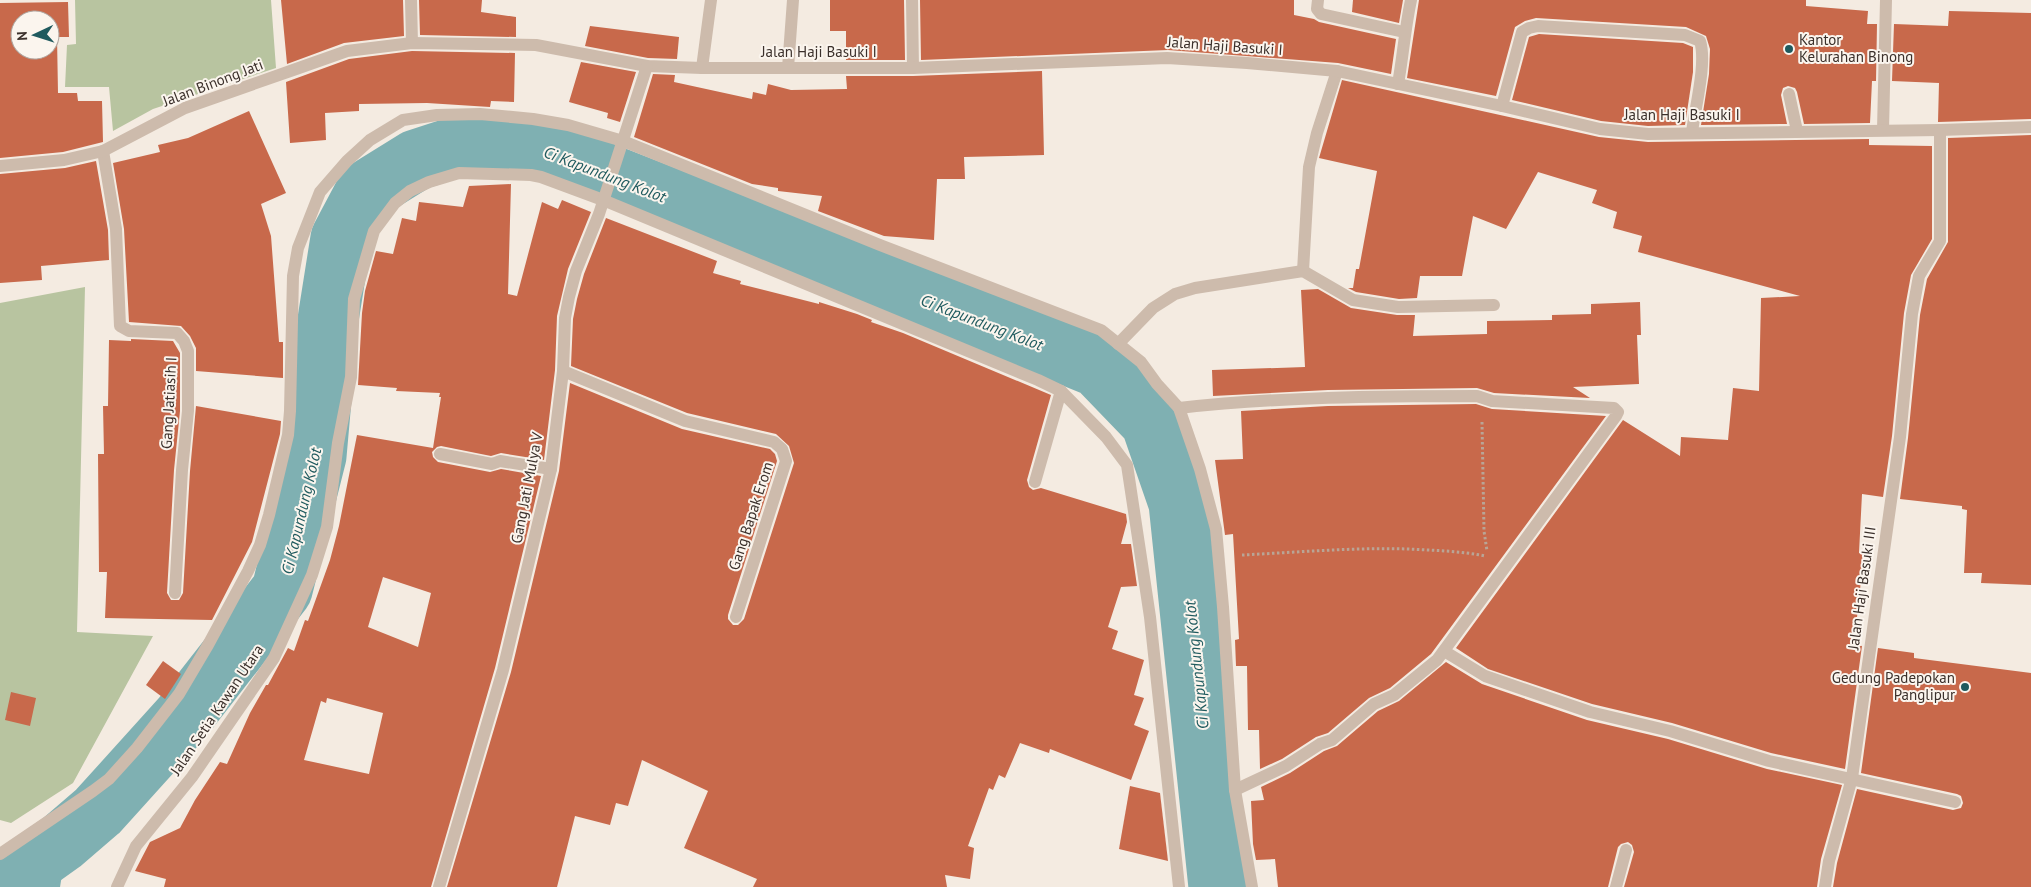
<svg xmlns="http://www.w3.org/2000/svg" width="2031" height="887" font-family="'PT Sans',sans-serif">
	<style>
		.green { fill: #b8c4a0 }
		.lines { fill: none; stroke-linecap: round; stroke-linejoin: round }
		.stream { stroke: #7fb0b2; stroke-width: 10 }
		.river { stroke: #7fb0b2; stroke-width: 61 }
		.building { fill: #c8694b; fill-rule: evenodd }
		.path { stroke: #b9a596; stroke-width: 3; stroke-dasharray: 2.5 2.5; stroke-linecap: butt }
		.service { stroke: #cdbbac; stroke-width: 12 }
		.minor { stroke: #cdbbac; stroke-width: 12 }
		.poi-dot { fill: #1f5a5e; stroke: #fbf5ee; stroke-width: 2 }
		.labels { text-anchor: middle; stroke-width: 4; stroke-linejoin: round; paint-order: stroke }
		.poi-label { font-size: 15px; fill: #3b302b; stroke: #fbf5ee; text-anchor: start }
		.street-label { font-size: 15px; fill: #3b302b; stroke: #fbf5ee }
		.water-label { font-size: 16px; font-style: italic; fill: #1f5a5e; stroke: #fbf5ee }
	</style>
	<rect width="100%" height="100%" fill="#f4ebe1"/>
	<g class="green">
		<path d="M75,0h196l5,68 -123,41 -40,22 -4,-44h-44l2,-42 9,-1z"/>
		<path d="M85,287l-8,345 76,4 -80,147 -62,40 -11,-3v-517z"/>
	</g>
	<g class="lines">
		<path class="stream" d="M55,887l7,-45"/>
		<path class="river" d="M0,886l62,-44 36,-31 84,-93 100,-128 34,-134 12,-136 13,-82 25,-47 50,-31 46,-15 73,1 470,183 93,38 53,55 28,81 40,384"/>
	</g>
	<g class="building">
		<path d="M281,0h122l1,36 -60,7 -57,21z"/>
		<path d="M419,0h63l-1,12 35,5v20l-96,-2z"/>
		<path d="M830,0h74l1,60h-59v-29h-16z"/>
		<path d="M920,0h374v15l20,4 5,3 77,17 -5,35 -53,-11 -170,-13 -247,10z"/>
		<path d="M1353,0h50l-4,23 -47,-11z"/>
		<path d="M1419,0h387v6l62,5 -1,13h10l-1,57h-4l-2,42 -66,1 -7,-32 -2,-4 -7,-2 -5,2 -2,7 6,29 -86,1 8,-51 1,-25 -4,-13 -20,-9 -150,-9 -11,3 -10,6 -19,69 -89,-18z"/>
		<path d="M68,2l1,35h-12l1,56h19l1,8h24l1,41 -40,10 -63,6v-155zM20,20h30v30h-30z"/>
		<path d="M1949,11l82,2v106l-93,3 1,-39 -47,-2 2,-57 54,2z"/>
		<path d="M590,26l89,11 -2,22 -29,-1 -63,-12z"/>
		<path d="M1539,34l144,9 10,4v25l-8,53 -37,1 -47,-5 -89,-21 17,-63z"/>
		<path d="M412,51l103,2 -1,49 -23,-1 -1,6 -63,-4 -68,1v7l-34,2 1,27 -36,3 -4,-61 63,-23z"/>
		<path d="M581,62l55,10 -16,50 -13,-4 1,-5 -39,-11z"/>
		<path d="M1042,71l2,84 -80,2 1,22h-28l-3,61 -50,-4 -66,-25 4,-15 -44,-5v-3l-26,-4 -118,-47 19,-63 22,1 -1,7 78,17 1,-7 13,3 2,-11 23,6 56,-1 -1,-13h67z"/>
		<path d="M1342,80l257,57 49,5 221,-3v6l63,1v93l-21,36 -7,38 -12,123 -9,61 -21,-3 -3,59h5l-10,92 8,1 -17,123 -74,-16 -99,-30 -80,-19 -104,-35 -32,-21 167,-228 57,36 1,-19 47,3 5,-52 26,3 2,-93 39,-2 -162,-44 4,-16 -29,-8 4,-16 -25,-9 5,-13 -59,-18 -32,57 -33,-13 -11,60h-42l-3,22 -18,1 -43,-7 -8,-4h5l3,-19h3l18,-98 -58,-13z"/>
		<path d="M249,111l37,82 -25,11 10,32 8,106h4v36l-87,-7v-23l-6,-12 -9,-10 -52,-4 -5,-93 -11,-66 47,-11 -2,-7 30,-7z"/>
		<path d="M2031,135v450l-50,-2 1,-10h-18l3,-63 -5,-1v-3l-62,-7 8,-61 12,-123 7,-36 21,-37v-104z"/>
		<path d="M96,161l12,69 1,30 -68,6 1,14 -42,3v-109l65,-6z"/>
		<path d="M511,184l-3,110 9,2 25,-94 16,7 4,-9 29,12 -23,57 -11,47 -2,54 -11,90 -43,-7 -10,3 -50,-10 -4,1 -5,5 1,5 5,5 52,10 11,-3 40,7 -46,192 -64,219h-267l2,-8 -31,-8 15,-29 30,-14 15,-28 25,-38 7,2 23,-51 16,-28h2l20,-37 6,3 11,-31 3,1 22,-61 9,-34 18,-91 76,13 8,-51h-2l1,-4 -44,-2 1,-3 -39,-3 4,-72 3,-22 11,-40 17,3 9,-36 14,3 3,-19 44,5 6,-21zM383,577l48,16 -13,54 -50,-20zM327,698l56,15 -14,61 -65,-14 17,-59 5,2z"/>
		<path d="M606,218l111,43 -4,12 28,8 -1,3 79,20v-2l38,12 15,6 -1,2 32,11 148,62 -24,85 2,7 4,3 8,-2 85,26 1,8 -6,22h10l6,42 -16,1 -13,40 10,4 -6,18 32,11 -10,35 10,3 -10,27 15,6 -18,49 -81,-31 -1,4 -29,-10 -15,35 -6,-3 -6,15 -4,-2 -21,58 6,2 -4,31 -25,-4 2,12h-194l4,-8 -73,-31 24,-57 -66,-31 -14,46 -12,-3 -6,22 -35,-9 -18,71h-110l64,-215 48,-201 11,-88 112,46 88,20 5,5 2,7 -49,154v4l5,6h5l6,-6 50,-156 -5,-17 -13,-12 -89,-21 -116,-47 2,-47 4,-20 7,-25z"/>
		<path d="M1318,289l33,19 46,7h18l-2,21 74,-2v-13l65,-1v-5l39,-1v-10l49,-2 1,33h-4l2,49 -66,3 17,11 -96,-5 -17,-5 -149,2 -115,6 -1,-26 93,-3 -4,-77z"/>
		<path d="M131,339l42,2 7,12v58l-6,59 -7,123 4,7h8l4,-7 7,-122 6,-65 85,15 -1,13 -28,108 -40,78 -107,-2 2,-46h-8l-1,-118h6l-1,-48h5l1,-66 22,1z"/>
		<path d="M1476,404l16,5 114,7 -175,238 -41,34 -21,10 -41,35 -12,4 -34,22 -22,10 -1,-39h-11l-1,-64h-11l-1,-26 4,-1 -6,-105 -8,1 -10,-75 28,-1 -2,-48 87,-5z"/>
		<path d="M1878,648l36,5v5l117,15v214h-198l4,-24 20,-74 96,21 8,-2 2,-5 -2,-7 -4,-2 -96,-21z"/>
		<path d="M163,661l18,13 -16,25 -19,-14z"/>
		<path d="M1446,662l36,22 105,36 81,19 99,30 75,16 -21,74 -4,28h-193l10,-35 -2,-7 -4,-3 -7,2 -3,3 -10,40h-330l-3,-28 -19,1 -3,-16 -2,-43 13,-1 -3,-13 29,-14 34,-22 13,-5 41,-35 21,-10z"/>
		<path d="M11,692l25,6 -6,28 -25,-6z"/>
		<path d="M1130,786l30,7 8,68 -49,-12z"/>
	</g>
	<g class="lines">
		<g class="path">
			<path d="M1482,422l2,109 3,20"/>
			<path d="M1242,555c62,-3 124,-9 186,-5 19,1 38,2 57,6"/>
		</g>
		<g class="service">
			<path d="M788,68l5,-68"/>
			<path d="M1789,94l8,37"/>
			<path d="M1303,271l6,-104 8,-34 20,-62"/>
		</g>
		<g class="minor">
			<path d="M411,0l1,43"/>
			<path d="M912,0l1,68"/>
			<path d="M1318,0l-1,9 4,5 83,18"/>
			<path d="M702,68l9,-68"/>
			<path d="M1398,84c5,-28 7,-56 13,-84"/>
			<path d="M1502,106l20,-74 7,-4 9,-2 147,9 15,6c7,22 -5,67 -8,91"/>
			<path d="M1883,130l3,-130"/>
			<path d="M103,151l13,78 4,97 9,5 48,2 7,8 4,10v60l-6,59 -7,123"/>
			<path d="M0,166l64,-6 39,-9 82,-43 111,-39 51,-18 65,-8 124,2 111,21 55,2h211l254,-10 80,5 90,8 165,35 98,23 48,5 292,-4 91,-3"/>
			<path d="M1118,344l35,-36 22,-14 20,-6 108,-17 50,29 45,7 96,-2"/>
			<path d="M563,371l122,50 89,21 8,7 4,12 -50,156"/>
			<path d="M1179,408c99,-11 199,-12 298,-12l15,5 122,7 4,4 -2,4 -179,244 -43,35 -20,9 -42,36 -12,4 -34,22 -51,24"/>
			<path d="M440,454l52,10 8,-3 51,8"/>
			<path d="M1035,482l26,-91"/>
			<path d="M1444,651l41,25 105,36 80,19 99,30 186,41"/>
			<path d="M0,854l93,-63 16,-12 28,-31 42,-54 29,-49 40,-74 12,-26 9,-30 19,-80 2,-24 3,-135 5,-28 22,-56 27,-31 23,-21 33,-20 34,-5 43,-1 53,5 35,6 55,16 257,104 221,85 40,32 16,22 22,24 21,61 16,60 7,78 12,183 17,97"/>
			<path d="M117,887l19,-41 56,-69 82,-119 38,-83 15,-48 11,-84 13,-66 3,-78 20,-68 21,-28 15,-12 19,-9 30,-9 72,2 10,2 62,23 435,180 23,11 45,46 21,28 23,152 29,270"/>
			<path d="M439,887l64,-217 48,-201 12,-98 2,-53 4,-21 7,-26 23,-57 48,-148"/>
			<path d="M1616,887l10,-37"/>
			<path d="M1825,887l4,-26 23,-83 48,-341 12,-123 7,-38 21,-35v-111"/>
		</g>
	</g>
	<g class="poi-dot">
		<circle cx="1789" cy="49" r="5"/>
		<circle cx="1965" cy="687" r="5"/>
	</g>
	<g class="labels">
		<g class="poi-label">
			<text x="1799" y="45">Kantor<tspan x="1799" dy="17">Kelurahan Binong</tspan></text>
			<text x="1955" y="683" text-anchor="end">Gedung Padepokan<tspan x="1955" dy="17">Panglipur</tspan></text>
		</g>
		<g class="street-label">
			<text transform="translate(1225 46) rotate(4)" y="5">Jalan Haji Basuki I</text>
			<text x="819" y="57">Jalan Haji Basuki I</text>
			<text transform="translate(213 83) rotate(-21)" y="5">Jalan Binong Jati</text>
			<text x="1682" y="120">Jalan Haji Basuki I</text>
			<text transform="translate(169 403) rotate(-87)" y="5">Gang Jatiasih I</text>
			<text transform="translate(527 488) rotate(-79)" y="5">Gang Jati Mulya V</text>
			<text transform="translate(751 516) rotate(-72)" y="5">Gang Bapak Erom</text>
			<text transform="translate(1862 588) rotate(-82)" y="5">Jalan Haji Basuki III</text>
			<text transform="translate(217 710) rotate(-56)" y="5">Jalan Setia Kawan Utara</text>
		</g>
		<g class="water-label">
			<text transform="translate(605 174) rotate(21)" y="6">Ci Kapundung Kolot</text>
			<text transform="translate(982 322) rotate(21)" y="6">Ci Kapundung Kolot</text>
			<text transform="translate(301 511) rotate(-77)" y="6">Ci Kapundung Kolot</text>
			<text transform="translate(1196 665) rotate(-96)" y="6">Ci Kapundung Kolot</text>
		</g>
	</g>
	<g transform="translate(35 35) rotate(266)"><circle r="24" fill="#fbf5ee" stroke="#aea6a0"/>
	<path d="M0-4L9 19L0 12L-9 19Z" fill="#1f5a5e"/>
	<text y="-8" font-size="14" font-weight="bold" text-anchor="middle" fill="#3b302b">N</text>
	</g>
</svg>
